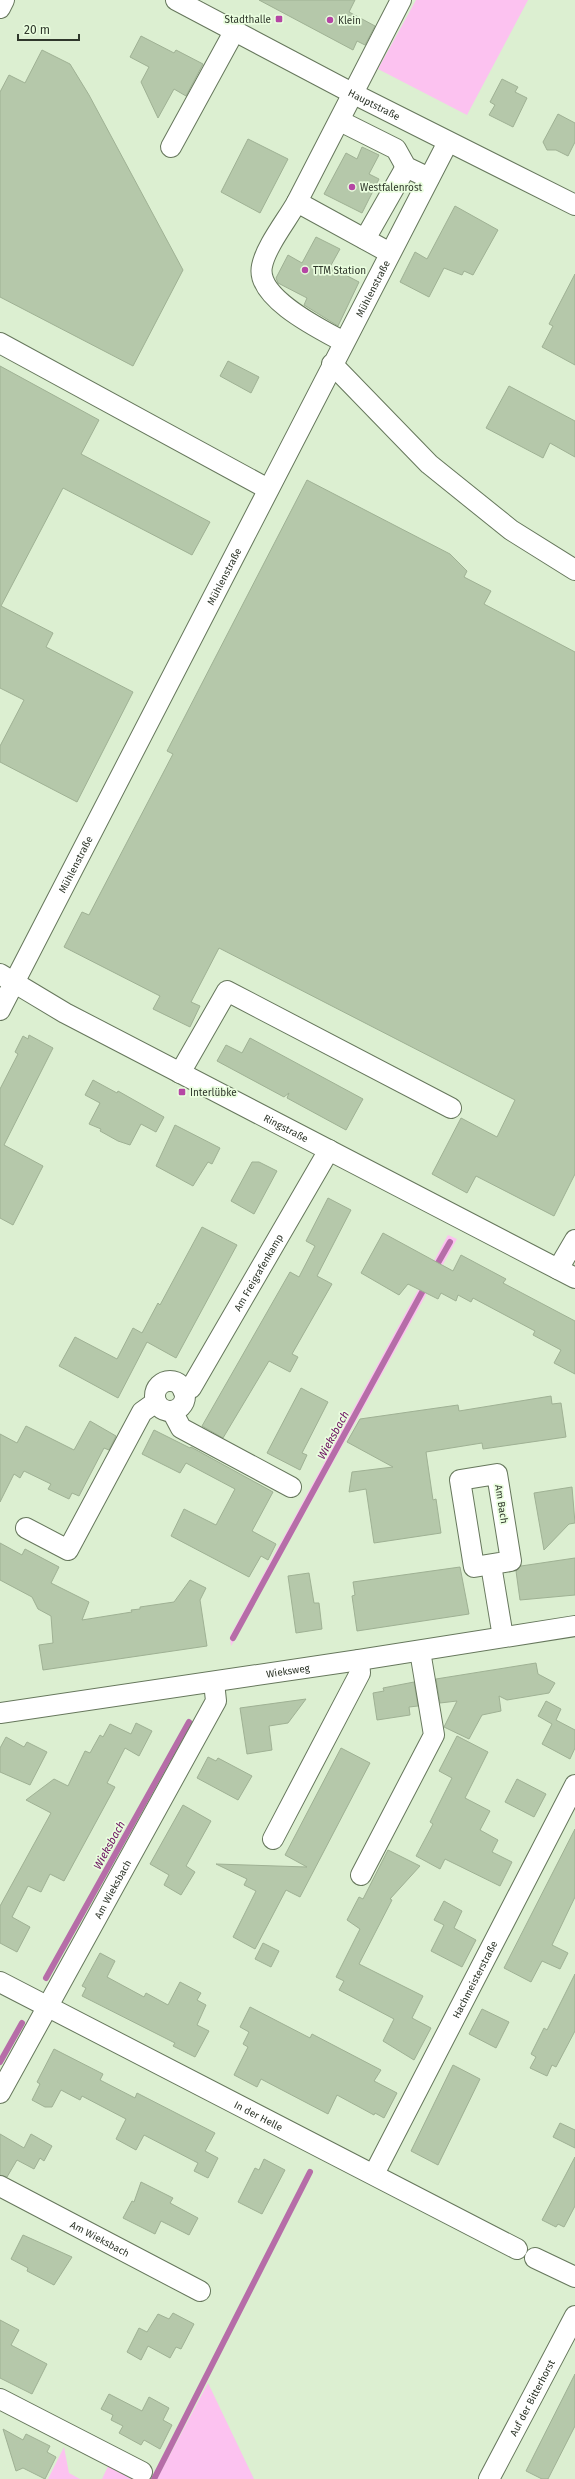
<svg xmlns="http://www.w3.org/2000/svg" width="575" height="2479" font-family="'Fira Sans',sans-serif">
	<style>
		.green { fill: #fcc2f0 }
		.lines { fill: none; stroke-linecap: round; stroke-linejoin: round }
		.stream { stroke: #b66da8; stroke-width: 6 }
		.building { fill: #b5c8aa; stroke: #9fb194 }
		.minor-casing { stroke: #66775c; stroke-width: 22 }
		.minor { stroke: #fff; stroke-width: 20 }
		.poi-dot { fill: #b546a4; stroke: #e9fdde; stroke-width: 1.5 }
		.labels { text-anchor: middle; stroke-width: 3.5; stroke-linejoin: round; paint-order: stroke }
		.poi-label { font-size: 10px; fill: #2f372b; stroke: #e9fdde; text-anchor: start }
		.street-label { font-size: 10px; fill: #2f372b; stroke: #e9fdde }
		.water-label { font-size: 11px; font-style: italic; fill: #6b1060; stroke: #e9fdde }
	</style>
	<rect width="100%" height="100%" fill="#dcefd1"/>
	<g class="green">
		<path d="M416,0h112l-61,115 -89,-46z"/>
		<path d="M448,1235l9,4 -226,407 -1,-10z"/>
		<path d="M208,2383l46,96h-97z"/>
		<path d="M64,2447l5,26 11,6h-32z"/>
		<path d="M110,2462l32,17h-40z"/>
	</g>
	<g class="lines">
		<g class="stream">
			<path d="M434,1270l16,-28"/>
			<path d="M233,1638l193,-353"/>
			<path d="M46,1978l143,-256"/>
			<path d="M0,2062l22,-39"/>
			<path d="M154,2479l156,-307"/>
		</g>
	</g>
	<g class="building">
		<path d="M259,0h96l-6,12 26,14 -10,19 -8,-4 -4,9z"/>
		<path d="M141,36l33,17 2,-3 27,14 -17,32 -12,-7 -16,29 -17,-36 8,-15 -19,-10z"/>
		<path d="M42,50l28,14 19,31 94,175 -50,96 -133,-69v-205l9,-17 16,8z"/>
		<path d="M502,79l16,8 -3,5 12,6 -14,29 -24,-12 6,-10 -5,-3z"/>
		<path d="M558,114l17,9v19l-7,14 -12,-6h-9l-4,-8z"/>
		<path d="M248,139l40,20 -28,54 -39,-21z"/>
		<path d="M362,147l17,8 -10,19 10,5 -17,34 -38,-19 22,-41 11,6z"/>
		<path d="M455,206l43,24 -25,45 -9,-4 -2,4 -18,-7 -15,29 -29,-15 15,-30 12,7z"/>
		<path d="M316,237l24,12 -10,18 29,15 -21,44 -34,-21 3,-7 -29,-15 -2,-5 12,-23 14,8z"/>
		<path d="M575,274v91l-33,-18 11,-21 -4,-2z"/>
		<path d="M228,361l31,16 -8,16 -31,-17z"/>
		<path d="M0,366l99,54 -18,34 129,68 -18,33 -129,-67 -62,118 52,27 -7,14 87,45 -56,110 -77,-40v-16l24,-46 -24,-12z"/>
		<path d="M509,386l66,35v36l-25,-14 -7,15 -57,-30z"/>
		<path d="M307,480l143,74 17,17 -3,6 27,14 -7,13 91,48v522l-21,42 -78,-40 -9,17 -35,-19 29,-56 36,19 18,-37 -296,-152 -28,54 9,4 -10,21 -37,-18 7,-13 -96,-49 18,-35 7,3 84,-161 -6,-3z"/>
		<path d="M29,1035l24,13 -49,97 39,21 -30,59 -13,-7v-129l18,-35 -3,-2 8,-16 5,3z"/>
		<path d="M250,1038l113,61 -17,31 -59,-32 2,-5 -5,4 -67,-36 9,-16 16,8z"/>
		<path d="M93,1080l24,13 1,-2 46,26 -8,15 -15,-8 -11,21 -12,-4 -18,-10 1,-2 -12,-5 11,-21 -15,-8z"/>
		<path d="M175,1125l45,23 -8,16 -4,-2 -15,24 -37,-20z"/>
		<path d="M252,1162h7l18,9 -23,43 -23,-13z"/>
		<path d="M328,1198l23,12 -34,66 15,8 -40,70 6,3 -8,15 -21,-11 -46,77 -21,-12 88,-154 9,5 16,-31 -9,-5z"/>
		<path d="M202,1227l35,18 -61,113 -29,-16 -29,56 -59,-32 16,-29 42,22 16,-31 9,5 16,-30 2,2z"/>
		<path d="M383,1233l70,38 8,-16 45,24 -3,4 72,38v53l-21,-11 7,-13 -28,-15 2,-4 -62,-33 -2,4 -13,-7 -2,6 -15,-8 -3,6 -30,-15 -9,11 -38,-22z"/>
		<path d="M301,1388l27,14 -26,51 5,2 -7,15 -33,-17z"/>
		<path d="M551,1396l1,8 9,-1 5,34 -83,12 -1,-6 -56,9 7,48 3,-1 5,34 -67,10 -8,-54 -17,3 3,-20 41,-5 -46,-25 13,-23 98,-14 1,6z"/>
		<path d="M90,1421l26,15 -7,14 -5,-2 -25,48 -7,-3 -3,6 -21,-10 3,-5 -27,-13 -4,7 -6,-4 -14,28v-68l17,9 9,-17 48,24z"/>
		<path d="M154,1430l36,18 1,-1 82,45 -21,39 24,13 -8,16 -7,-4 -12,21 -78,-41 13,-27 32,16 19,-36 -49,-26 -6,10 -38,-19z"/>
		<path d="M572,1487l3,36 -6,1 -25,26 -10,-57z"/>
		<path d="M0,1543l22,12 3,-6 34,18 -8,16 38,19 -7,18 50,-8 -1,-2 9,-1v-2l34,-5 16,-22 16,8 -6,12 7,46 -164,24 -4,-25 14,-2 -2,-27 -13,-7 -6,-12 -32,-17z"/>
		<path d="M575,1558v37l-55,5 -4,-29 5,-5z"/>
		<path d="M460,1567l9,47 -112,17 -5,-35 3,-1 -2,-13z"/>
		<path d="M309,1573l5,30h5l3,26 -26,4 -8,-57z"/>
		<path d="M536,1663l2,11 17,9 -6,10 -42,7 -8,-4 2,15 -19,4 -13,24 -25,-12 13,-26 -17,2 -4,-24z"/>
		<path d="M414,1682l4,24 -9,1 1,8 -33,5 -4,-27 11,-2 -1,-3z"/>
		<path d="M306,1699l-18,24 -19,3 3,24 -25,4 -7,-46z"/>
		<path d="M546,1701l15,8 -5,11 19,10v18l-5,11 -28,-15 10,-20 -14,-8z"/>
		<path d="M136,1723l16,8 -13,25 -14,-8 -18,35 8,4 -51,94 -14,-7 -9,18 -13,-6 -16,31 18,10 -13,25 -17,-9v-37l51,-93 -25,-13 28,-21 14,7 17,-35 5,2 10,-18 3,2 7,-13 21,10z"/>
		<path d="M457,1736l31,16 -23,46 25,13 -10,19 18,10 -6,12 20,10 -12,24 -55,-27 -5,10 -24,-13 17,-32 -3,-2 22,-44 -13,-7z"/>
		<path d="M6,1737l18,10 3,-5 20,10 -17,33 -30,-13v-24z"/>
		<path d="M341,1748l29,15 -70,134 -14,-7 -31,59 -22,-12 23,-46 -12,-6 3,-6 -31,-15 91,3 -22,-12z"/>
		<path d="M208,1757l8,4 2,-3 34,18 -14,24 -41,-22z"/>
		<path d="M517,1779l29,15 -12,23 -29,-15z"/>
		<path d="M183,1805l28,16 -25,45 9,6 -14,23 -17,-10 5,-10 -19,-11z"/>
		<path d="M575,1829v68l-23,48 16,8 -8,16 -18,-8 -11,21 -27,-14z"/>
		<path d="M388,1850l32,16 -30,33 2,1 -33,64 64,32 -11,22 19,10 -17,32 -31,-19 11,-22 -55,-29 5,-9 -8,-4 24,-48 -13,-9 12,-23 4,2z"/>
		<path d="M444,1901l18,10 -8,17 22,12 -14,27 -31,-16 13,-26 -10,-5z"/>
		<path d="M263,1943l16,8 -8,16 -16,-8z"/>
		<path d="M100,1953l15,8 -8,16 37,20 2,-4 22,12 12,-23 21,11 -4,7 9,5 -9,20 12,6 -14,26 -22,-11 2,-3 -93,-47 4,-8 -4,-2z"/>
		<path d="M575,1974v57l-19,36 -4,-2 -5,11 -17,-8 6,-11 -5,-3 13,-26 3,2z"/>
		<path d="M250,2007l60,31 2,-4 69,36 -7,11 23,12 -13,25 -9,-5 -1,2 -37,-20 -9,19 -67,-35 -4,8 -23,-12 14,-28 -5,-3 6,-12 -9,-5z"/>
		<path d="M482,2009l27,13 -13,26 -27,-14z"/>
		<path d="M54,2049l49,25 -3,6 35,18 2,-5 78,40 -10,18 13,7 -10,20 -14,-7 4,-8 -54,-28 -8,15 -20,-11 10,-20 -44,-23 -2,4 -19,-10 -9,17h-7l-13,-7 8,-16 -3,-2z"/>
		<path d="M453,2065l27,14 -42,86 -27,-14z"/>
		<path d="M560,2123l15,7v18l-22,-11z"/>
		<path d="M0,2134l24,14 7,-14 21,12 -8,15 -4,-3 -6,11 -17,-9 -10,17 -7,-2z"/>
		<path d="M575,2157v49l-11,21 -6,-3 -2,3 -14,-7z"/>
		<path d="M264,2159l21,11 -23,44 -24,-12 17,-34 4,2z"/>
		<path d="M141,2182l32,16 -3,5 28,15 -9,17 -28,-14 -6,13 -32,-16 9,-17 2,1z"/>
		<path d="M23,2235l49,22 -18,28 -27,-14 1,-3 -17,-9z"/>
		<path d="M173,2313l21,11 -13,25 -5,-2 -6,11 -22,-12 -7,14 -14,-8 12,-24 8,4 11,-18 11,5z"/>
		<path d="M0,2320l19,10 -8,15 36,19 -15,30 -32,-16z"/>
		<path d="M575,2374v52l-27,53h-6l-16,-8z"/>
		<path d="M109,2394l33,17 7,-14 20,11 -6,12 9,5 -12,24 -16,-9 -3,5 -22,-12 4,-7 -12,-6 2,-5 -12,-6z"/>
		<path d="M3,2429l20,11 3,-6 24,12 -3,6 9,5 -11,22 -22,-11 -7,3z"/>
	</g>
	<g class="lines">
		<g class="minor-casing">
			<g id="minor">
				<path id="s1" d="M176,0l176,93 223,112"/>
				<path d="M0,8l4,-8"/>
				<path d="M340,121l56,28 10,18 23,11"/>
				<path d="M171,147l64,-117"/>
				<path d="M297,202c-10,18 -31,44 -35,64 -7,32 60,64 82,76"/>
				<path d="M365,239l41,-72"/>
				<path d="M390,253l-93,-51 104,-202"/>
				<path d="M0,343l268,146"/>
				<path d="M332,364l97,100 82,66 64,40"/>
				<path id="s2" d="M0,974l65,39 510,265"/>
				<path id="s3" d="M0,1010l448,-868"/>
				<path d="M180,1073l47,-82 224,117"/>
				<path d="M558,1269l17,-29"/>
				<circle cx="170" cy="1396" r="15"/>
				<path id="s4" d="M183,1390l8,-2 138,-238"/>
				<path d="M172,1411l9,17 110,59"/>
				<path d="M497,1474l14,87 -37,6 -14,-87z"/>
				<path d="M26,1528l42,22 74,-138 14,-10"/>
				<path d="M491,1565l12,72"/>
				<path id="s5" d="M0,1713l359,-53 216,-34"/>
				<path d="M273,1839l87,-166 -1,-13"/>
				<path d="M361,1875l73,-140 -14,-84"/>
				<path id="s6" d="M0,1982l517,267"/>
				<path id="s7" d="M0,2093l216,-392 -2,-19"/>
				<path id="s8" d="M374,2174l201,-389"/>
				<path id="s9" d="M0,2186l200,105"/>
				<path d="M535,2258l40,19"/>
				<path d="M0,2399l142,73"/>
				<path id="s10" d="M489,2479l86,-163"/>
			</g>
		</g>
		<use href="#minor" class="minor"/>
	</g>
	<g class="poi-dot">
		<rect x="275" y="15" width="8" height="8" rx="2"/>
		<circle cx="330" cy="20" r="4"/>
		<circle cx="352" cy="187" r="4"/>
		<circle cx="305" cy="270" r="4"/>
		<rect x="178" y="1088" width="8" height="8" rx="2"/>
	</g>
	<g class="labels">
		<g class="poi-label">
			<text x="271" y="23" text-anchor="end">Stadthalle</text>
			<text x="338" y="24">Klein</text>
			<text x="360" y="191">Westfalenrost</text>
			<text x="313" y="274">TTM Station</text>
			<text x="190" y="1096">Interlübke</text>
		</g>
		<g class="street-label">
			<text dy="4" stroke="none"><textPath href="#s1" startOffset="224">Hauptstraße</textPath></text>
			<text dy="4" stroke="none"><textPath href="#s3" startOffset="812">Mühlenstraße</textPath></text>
			<text dy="4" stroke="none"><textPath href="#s3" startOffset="488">Mühlenstraße</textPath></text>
			<text dy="4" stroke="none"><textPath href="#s3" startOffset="164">Mühlenstraße</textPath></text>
			<text dy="4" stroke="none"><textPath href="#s2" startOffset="325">Ringstraße</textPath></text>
			<text dy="4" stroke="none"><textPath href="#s4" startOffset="142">Am Freigrafenkamp</textPath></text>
			<text transform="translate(502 1504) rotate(81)" y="4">Am Bach</text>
			<text dy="4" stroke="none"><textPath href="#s5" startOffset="291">Wieksweg</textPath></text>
			<text dy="4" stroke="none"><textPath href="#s7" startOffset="233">Am Wieksbach</textPath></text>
			<text dy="4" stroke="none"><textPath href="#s8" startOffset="219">Hachmeisterstraße</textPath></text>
			<text dy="4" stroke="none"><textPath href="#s6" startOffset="291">In der Helle</textPath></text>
			<text dy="4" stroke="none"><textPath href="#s9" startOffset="113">Am Wieksbach</textPath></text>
			<text dy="4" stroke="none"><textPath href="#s10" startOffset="92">Auf der Bitterhorst</textPath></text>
		</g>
		<g class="water-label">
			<text transform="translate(333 1435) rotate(-61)" y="4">Wieksbach</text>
			<text transform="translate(109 1845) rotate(-61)" y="4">Wieksbach</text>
		</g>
	</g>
	<path d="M18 34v6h61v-6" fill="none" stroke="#2f372b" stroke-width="2"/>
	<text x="24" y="34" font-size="12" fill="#2f372b" stroke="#e9fdde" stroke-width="3" paint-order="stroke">20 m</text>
</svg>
